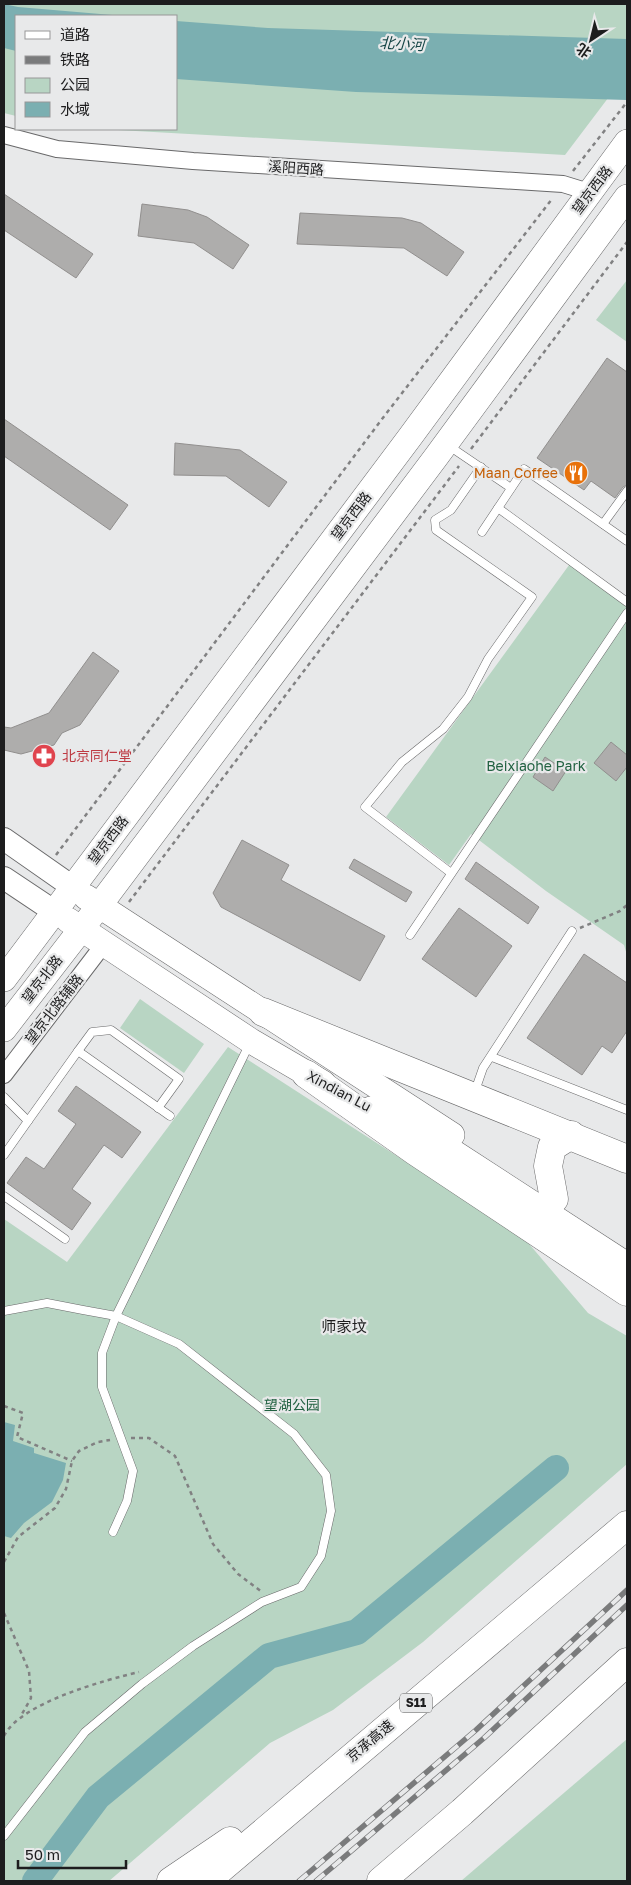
<svg xmlns="http://www.w3.org/2000/svg" width="631" height="1885" font-family="'Golos Text','Noto Sans SC',sans-serif">
	<style>
		.green { fill: #b8d5c3 }
		.water { fill: #7bafb1 }
		.lines { fill: none; stroke-linecap: round; stroke-linejoin: round }
		.river { stroke: #7bafb1; stroke-width: 26 }
		.building { fill: #aeadac; stroke: #918f8e }
		.lane-casing { stroke: #69696a; stroke-width: 9 }
		.street-casing { stroke: #69696a; stroke-width: 18 }
		.secondary-casing { stroke: #69696a; stroke-width: 24 }
		.primary-casing { stroke: #69696a; stroke-width: 26 }
		.highway-casing { stroke: #69696a; stroke-width: 29 }
		.path { stroke: #818182; stroke-width: 2.5; stroke-dasharray: 4 4; stroke-linecap: butt }
		.lane { stroke: #fff; stroke-width: 8 }
		.street { stroke: #fff; stroke-width: 16 }
		.secondary { stroke: #fff; stroke-width: 22 }
		.primary { stroke: #fff; stroke-width: 25 }
		.highway { stroke: #fff; stroke-width: 28 }
		.rail-casing { stroke: #7a7b7c; stroke-width: 5.5 }
		.rail { stroke: #e8e9ea; stroke-width: 4; stroke-dasharray: 11; stroke-linecap: butt }
		.labels { text-anchor: middle; stroke-width: 4.5; stroke-linejoin: round; paint-order: stroke }
		.shield { fill: #e8e9ea; stroke: #5a5a5b; stroke-width: 1 }
		.shield-label { font-size: 12px; font-weight: bold; fill: #1d1d1e }
		.street-label { font-size: 14px; fill: #1d1d1e; stroke: #e8e9ea }
		.food-label { font-size: 14px; fill: #c56008; stroke: #e8e9ea; text-anchor: end }
		.health-label { font-size: 14px; fill: #be3a42; stroke: #e8e9ea; text-anchor: start }
		.park-label { font-size: 14px; fill: #226242; stroke: #e8e9ea }
		.water-label { font-size: 15px; font-style: italic; fill: #154546; stroke: #e8e9ea }
		.neighbourhood-label { font-size: 15px; fill: #1d1d1e; stroke: #e8e9ea }
	</style>
	<rect width="100%" height="100%" fill="#e8e9ea"/>
	<g class="green">
		<path d="M4,4h623v69l-62,82 -465,-26h76v-113h-160v100l-12,-3z"/>
		<path d="M627,280v62l-31,-22z"/>
		<path d="M572,561l55,36v358l-3,-10 -78,-54 -75,-57 -22,31 -63,-48z"/>
		<path d="M140,999l64,45 -20,29 -64,-45z"/>
		<path d="M228,1047l296,191 64,75 39,23v128l-204,178 -90,68 -63,33 -161,138h-105v-662l63,43z"/>
		<path d="M627,1739v142h-166z"/>
	</g>
	<g class="water">
		<path d="M4,4l14,3 106,9h-108v35l-12,-3z"/>
		<path d="M176,21l92,7 359,11v61l-271,-8 -180,-13z"/>
		<path d="M4,1422l11,3 -2,16 21,7v5l32,10 -3,17 -11,22 -28,21 -13,15 -7,-2z"/>
	</g>
	<g class="lines">
		<path class="river" d="M35,1881l63,-84 171,-141 88,-24 199,-164"/>
	</g>
	<g class="building">
		<path d="M4,194l89,60 -17,24 -72,-48z"/>
		<path d="M142,204l46,6 19,7 42,28 -16,24 -39,-26 -56,-7z"/>
		<path d="M300,213l102,5 19,5 43,29 -17,24 -43,-28 -107,-4z"/>
		<path d="M607,358l20,14v113l-4,2 -8,11 -24,-17 -7,9 -47,-32z"/>
		<path d="M4,419l124,86 -18,25 -106,-74z"/>
		<path d="M175,443l65,7 47,32 -18,25 -43,-31 -52,-1z"/>
		<path d="M93,652l26,19 -39,54 -18,8 -8,12 -33,9 -17,-4v-23l7,1 38,-15z"/>
		<path d="M611,742l16,13v12l-11,14 -22,-18z"/>
		<path d="M545,757l21,14 -13,20 -20,-14z"/>
		<path d="M242,840l47,25 -8,15 104,56 -25,45 -139,-74 -8,-14z"/>
		<path d="M354,859l58,33 -6,10 -57,-34z"/>
		<path d="M476,862l63,45 -11,17 -63,-45z"/>
		<path d="M459,908l53,38 -36,51 -54,-38z"/>
		<path d="M584,954l43,29v48l-15,22 -10,-7 -20,29 -55,-37z"/>
		<path d="M76,1086l65,46 -19,26 -18,-13 -32,44 19,14 -19,27 -65,-47 19,-26 18,12 32,-45 -18,-13z"/>
	</g>
	<g class="lines">
		<g class="lane-casing">
			<g id="lane">
				<path d="M449,446l62,42"/>
				<path d="M498,508l129,94"/>
				<path d="M603,524l24,-33"/>
				<path d="M482,532l42,-63 103,72"/>
				<path d="M451,873l-86,-66 37,-45 41,-33 25,-32 20,-38 44,-62 -96,-67 -1,-10 16,-10 30,-43"/>
				<path d="M410,935l217,-322"/>
				<path d="M78,1051l14,-19 19,-2 68,49 -21,29"/>
				<path d="M492,1057l135,53"/>
				<path d="M475,1091l8,-23 89,-137"/>
				<path d="M4,1097l24,24 -24,34"/>
				<path d="M28,1121l50,-70 92,65"/>
				<path d="M4,1196l61,43"/>
				<path d="M4,1311l43,-8 36,7 33,6 63,28 115,90 32,41 5,36 -10,45 -20,31 -39,15 -69,44 -51,38 -57,48 -81,104"/>
				<path d="M113,1532l14,-31 6,-30 -31,-84v-34l14,-37 133,-271"/>
			</g>
		</g>
		<g class="street-casing">
			<g id="street">
				<path d="M4,135l53,14 136,12 370,23 26,8"/>
				<path d="M4,1075l100,-131"/>
			</g>
		</g>
		<g class="secondary-casing">
			<g id="secondary">
				<path d="M4,839l70,49"/>
				<path d="M4,878l51,34"/>
			</g>
		</g>
		<g class="primary-casing">
			<g id="primary">
				<path d="M86,897l366,238"/>
				<path d="M68,920l183,121 72,42"/>
				<path d="M4,979l406,-542 217,-295"/>
				<path d="M4,1029l95,-123 337,-449 191,-260"/>
				<path d="M371,1109l82,43 174,113"/>
			</g>
		</g>
		<g class="highway-casing">
			<g id="highway">
				<path d="M263,1012l364,147"/>
				<path d="M306,1074l109,77 212,141"/>
				<path d="M554,1199l-6,-33 4,-19 19,-12"/>
				<path d="M171,1881l59,-40"/>
				<path d="M206,1881l421,-356"/>
				<path d="M381,1881l81,-69 165,-150"/>
			</g>
		</g>
		<g class="path">
			<path d="M573,171l54,-69"/>
			<path d="M471,449l156,-207"/>
			<path d="M56,855l326,-436 170,-220"/>
			<path d="M129,902l330,-436"/>
			<path d="M580,928l40,-17 7,-6"/>
			<path d="M4,1406l19,7 -6,24 55,24"/>
			<path d="M131,1438h18l26,18 38,88 25,30 24,18"/>
			<path d="M4,1562l14,-25 37,-29 11,-19 6,-28 7,-10 19,-9 12,-2"/>
			<path d="M4,1613l25,58 2,27 -9,16"/>
			<path d="M4,1736c16,-33 101,-56 135,-64"/>
		</g>
		<use href="#lane" class="lane"/>
		<use href="#street" class="street"/>
		<use href="#secondary" class="secondary"/>
		<use href="#primary" class="primary"/>
		<use href="#highway" class="highway"/>
		<g class="rail-casing">
			<g id="rail">
				<path d="M299,1881l177,-151 151,-140"/>
				<path d="M316,1881l168,-143 143,-133"/>
			</g>
		</g>
		<use href="#rail" class="rail"/>
	</g>
	<defs>
		<g id="restaurant-disc" transform="scale(1.25)"><circle r="9.5" fill="#e8710a" stroke="#e8e9ea"/><path d="M-5-6h1v4h1v-4h1v4h1v-4h1v5L-1.5 .5V6h-2V.5L-5-1ZM5-6V6H3V1.5H1.5Q1.5-4 5-6Z" fill="#fff"/></g>
		<g id="pharmacy-disc" transform="scale(1.25)"><circle r="9.5" fill="#e0444e" stroke="#e8e9ea"/><path d="M-2-6h4v4h4v4h-4v4h-4v-4h-4v-4h4Z" fill="#fff"/></g>
	</defs>
	<g fill-rule="evenodd">
		<use href="#restaurant-disc" x="576" y="473"/>
		<use href="#pharmacy-disc" x="44" y="756"/>
	</g>
	<g class="labels">
		<rect class="shield" x="400" y="1693.5" width="32" height="19" rx="4"/>
		<g class="shield-label">
			<text x="416" y="1707">S11</text>
		</g>
		<g class="street-label">
			<text transform="translate(296 168) rotate(4)" y="5">溪阳西路</text>
			<text transform="translate(592 190) rotate(-53)" y="5">望京西路</text>
			<text transform="translate(351 516) rotate(-53)" y="5">望京西路</text>
			<text transform="translate(108 840) rotate(-53)" y="5">望京西路</text>
			<text transform="translate(42 979) rotate(-52)" y="5">望京北路</text>
			<text transform="translate(54 1009) rotate(-52)" y="5">望京北路辅路</text>
			<text transform="translate(339 1091) rotate(28)" y="5">Xindian Lu</text>
			<text transform="translate(370 1741) rotate(-40)" y="5">京承高速</text>
		</g>
		<g class="food-label">
			<text x="558" y="478">Maan Coffee</text>
		</g>
		<g class="health-label">
			<text x="62" y="761">北京同仁堂</text>
		</g>
		<g class="park-label">
			<text x="536" y="771">Beixiaohe Park</text>
			<text x="292" y="1410">望湖公园</text>
		</g>
		<g class="water-label">
			<text transform="translate(402 44) rotate(3)" y="5">北小河</text>
		</g>
		<g class="neighbourhood-label">
			<text x="344" y="1332">师家坟</text>
		</g>
	</g>
	<rect width="631" height="1885" fill="none" stroke="#1d1d1e" stroke-width="10"/>
	<rect x="15" y="15" width="162" height="115" fill="#e8e9ea" stroke="#979798"/>
	<rect x="25" y="31" width="25" height="8" fill="#ffffff" stroke="#979798"/>
	<text x="60" y="40" font-size="15" fill="#1d1d1e">道路</text>
	<rect x="25" y="56" width="25" height="8" fill="#7a7b7c" stroke="#979798"/>
	<text x="60" y="65" font-size="15" fill="#1d1d1e">铁路</text>
	<rect x="25" y="78" width="25" height="15" fill="#b8d5c3" stroke="#979798"/>
	<text x="60" y="90" font-size="15" fill="#1d1d1e">公园</text>
	<rect x="25" y="102" width="25" height="15" fill="#7bafb1" stroke="#979798"/>
	<text x="60" y="115" font-size="15" fill="#1d1d1e">水域</text>
	<g transform="translate(591 40) rotate(215)" stroke="#e8e9ea" stroke-width="4" paint-order="stroke">
	<path d="M0-4L9 19L0 12L-9 19Z" fill="#1d1d1e"/>
	<text y="-8" font-size="14" font-weight="bold" text-anchor="middle" fill="#1d1d1e">北</text>
	</g>
	<path d="M18 1860v8h108v-8" fill="none" stroke="#1d1d1e" stroke-width="2.5"/>
	<text x="25" y="1860" font-size="15" fill="#1d1d1e" stroke="#e8e9ea" stroke-width="4" paint-order="stroke">50 m</text>
</svg>
